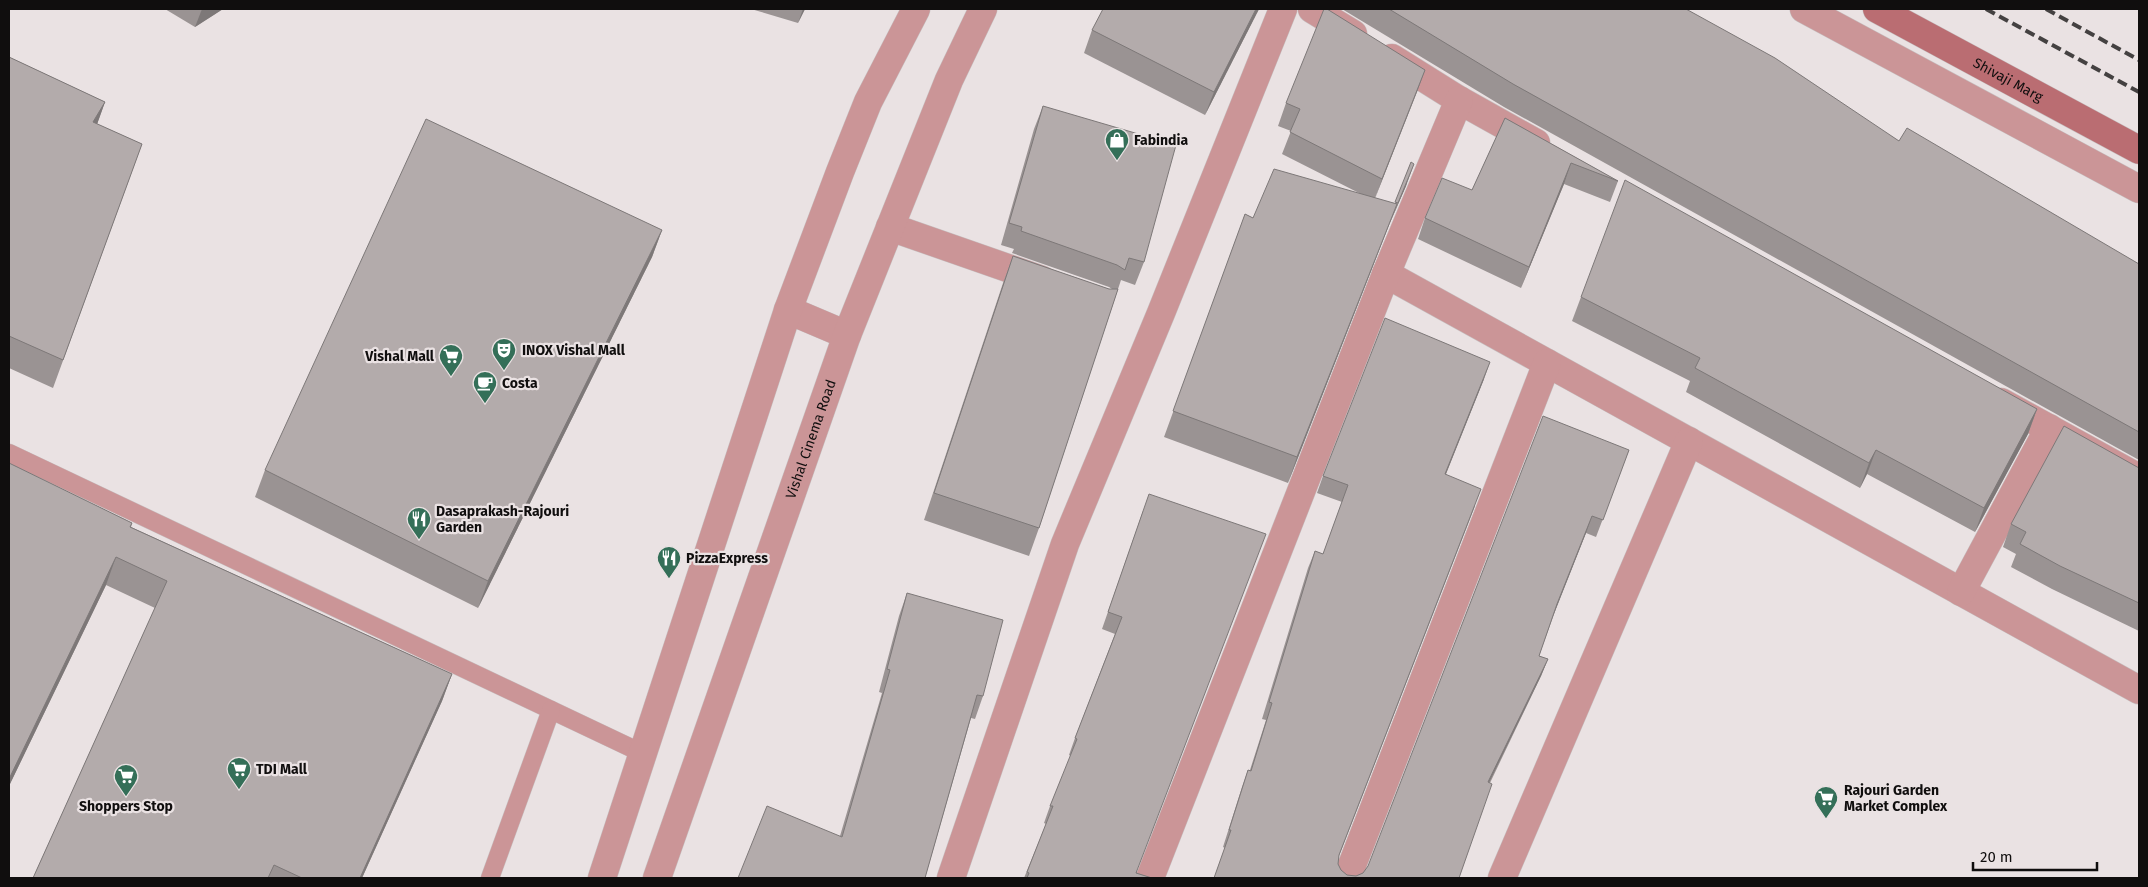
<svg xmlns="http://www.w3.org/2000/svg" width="2148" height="887" font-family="'Fira Sans',sans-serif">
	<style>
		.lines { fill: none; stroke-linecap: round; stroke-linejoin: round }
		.service-casing { stroke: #c7c0c1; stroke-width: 19 }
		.minor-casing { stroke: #c7c0c1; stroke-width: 29 }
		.tertiary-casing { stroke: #c7c0c1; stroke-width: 29 }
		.secondary-casing { stroke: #c7c0c1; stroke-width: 29 }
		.service { stroke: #cb9597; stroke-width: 18 }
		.minor { stroke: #cb9597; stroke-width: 28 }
		.tertiary { stroke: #cb9597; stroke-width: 28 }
		.secondary { stroke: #ba6d72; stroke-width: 28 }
		.rail { stroke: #444141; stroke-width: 4; stroke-dasharray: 10 5; stroke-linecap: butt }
		.wall { fill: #9a9393 }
		.shaded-wall { fill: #7d7878 }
		.building { fill: #b3abab; stroke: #7d7878 }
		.labels { text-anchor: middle; stroke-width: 4.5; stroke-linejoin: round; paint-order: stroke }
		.street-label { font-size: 14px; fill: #100e0e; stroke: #eae2e3 }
		.poi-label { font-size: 14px; font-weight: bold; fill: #100e0e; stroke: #eae2e3; text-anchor: start }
	</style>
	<rect width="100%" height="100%" fill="#eae2e3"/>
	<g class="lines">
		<g class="service-casing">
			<g id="service">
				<path d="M9,453l635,301"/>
				<path d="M490,878l61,-168"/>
			</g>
		</g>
		<g class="minor-casing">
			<g id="minor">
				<path d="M1312,9l41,25"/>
				<path d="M1804,9l335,180"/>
				<path d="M1392,58l67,42 77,43"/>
				<path d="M890,227l152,53"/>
				<path d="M1386,274l753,416"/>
				<path d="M2001,402l138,76"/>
				<path d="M1961,592l88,-164"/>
				<path d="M951,878l114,-334 96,-231 122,-304"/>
				<path d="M1150,878l236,-604 73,-174"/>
				<path d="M1347,878l200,-515"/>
				<path d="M1502,878l187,-437"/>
			</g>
		</g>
		<g class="tertiary-casing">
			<g id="tertiary">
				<path d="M788,310l59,25"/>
				<path d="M602,878l186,-568 52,-138 28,-70 48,-93"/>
				<path id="s1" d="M657,878l190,-543 102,-255 34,-71"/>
			</g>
		</g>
		<g class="secondary-casing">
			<g id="secondary">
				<path id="s2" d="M1877,9l262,141"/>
			</g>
		</g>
		<use href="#service" class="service"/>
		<use href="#minor" class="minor"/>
		<use href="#tertiary" class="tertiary"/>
		<use href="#secondary" class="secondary"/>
		<g class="rail">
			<path d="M1986,9l153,83"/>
			<path d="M2046,9l93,51"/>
		</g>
	</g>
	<g class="wall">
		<path d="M165,9h58l-28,18z"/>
		<path d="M751,9h54l-7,14z"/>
		<path d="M1259,9l-54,106 -121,-62 8,-23z"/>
		<path d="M1342,9h344l213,132 240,123v196l-635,-353z"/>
		<path d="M9,57l96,45 -8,22 45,20 -89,244 -44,-20z"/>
		<path d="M1425,70l-50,128 20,6 16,-42 -5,24 -17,39 -101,258 -124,-46 81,-223 8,4 106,-25 -77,-39 9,-23 -13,-5 8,-23z"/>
		<path d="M1043,106l101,156 -9,23 -14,-5 -82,248 -10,28 -105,-36 79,-237 10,-27 96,33h3l-3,-2 -97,-34 2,-4 -13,-4 33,-116z"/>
		<path d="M1505,118l113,63 -8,21 -46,-18 -43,104 -103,-49 7,-21 47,-28z"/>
		<path d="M662,230l-10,27 -174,351 -223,-111 10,-27z"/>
		<path d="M1581,297l456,112 -9,25 -53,98 -108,-58 -7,14 -174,-96 4,-11 -118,-60z"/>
		<path d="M1484,379l-38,95 29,32 -136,350 -1,8 3,6 6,5 9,1 7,-3 5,-7 261,-416 -33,87 -10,-4 -32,81 -15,42 9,3 -7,17 -51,107 -31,95h-245l11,-30 -2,-1 19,-60 6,-17h2l16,-50 -4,-1 46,-151 7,-17 8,3 19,-52 -25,-9 6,-17z"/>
		<path d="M9,463l123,60 -1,4 321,147 -10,27 -80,177h-329l122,-270 -49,-23 -97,201z"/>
		<path d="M2139,468v163l-87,-42 -41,-22 5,-13 -13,-7 8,-23z"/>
		<path d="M1143,511l-6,362 15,5h-128l22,-54 -2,-1 6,-17 21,-50 -2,-1 6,-17 40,-104 -13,-5z"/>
		<path d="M907,593l76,103 -8,23 -4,-1 -46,160 -85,-42 42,-143 -3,-1 20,-76z"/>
	</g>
	<g class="shaded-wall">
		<path d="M202,9h21l-28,18z"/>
		<path d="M803,9h2l-7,14z"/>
		<path d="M1256,9h3l-54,106 9,-23z"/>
		<path d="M1425,70l-8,22 -43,109 8,-22z"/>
		<path d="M105,102l-10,28 -2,-8z"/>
		<path d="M1571,163l-7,21 -43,104 8,-21z"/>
		<path d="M1414,164l-8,22 -17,39 9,-22z"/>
		<path d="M1397,204l-10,26 -99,253 9,-26z"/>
		<path d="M662,230l-10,27 -174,351 10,-27z"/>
		<path d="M1490,362l-6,17 -45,112 6,-17z"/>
		<path d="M2037,409l-9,25 -53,98 9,-24z"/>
		<path d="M1876,450l-9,24 -7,14 9,-25z"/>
		<path d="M1592,516l-6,17 -35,88 6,-17z"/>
		<path d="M116,557l-10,28 -97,201v-7z"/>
		<path d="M1548,659l-7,17 -60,123 7,-17z"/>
		<path d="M452,674l-10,27 -80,177h-2z"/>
	</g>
	<g class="building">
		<path d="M1103,9h153l-42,83 -122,-62z"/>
		<path d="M1324,9h3l98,61 -43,109 -92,-47 10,-23 -14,-6z"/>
		<path d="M1389,9h297l89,49 124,83 8,-13 232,136v168l-626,-348z"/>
		<path d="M9,57l96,45 -12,20 49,22 -79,216 -54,-24z"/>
		<path d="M1043,106l133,39 -32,117 -15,-4 -4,12 -8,-5 -96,-34 1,-4 -13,-4z"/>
		<path d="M1505,118l113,63 -47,-18 -42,104 -104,-49 17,-40 30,12z"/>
		<path d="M426,119l236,111 -174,351 -223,-111z"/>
		<path d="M1411,162l3,2 -16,39 -3,-1z"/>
		<path d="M1274,169l123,35 -100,253 -124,-46 72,-197 8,4z"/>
		<path d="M1625,180l412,229 -53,99 -108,-58 -7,13 -174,-95 5,-10 -119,-61z"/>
		<path d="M1013,256l96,33h9l-79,239 -105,-35z"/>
		<path d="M1385,318l105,44 -45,112 36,15 -142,366 -1,9 3,6 6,5 9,1 7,-3 5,-7 175,-450 86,34 -26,70 -11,-4 -35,88 -18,52 9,3 -60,123 4,2 -33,94h-245l17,-48h-2l19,-60 3,1 21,-68 -3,-1 46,-151 8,3 25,-69 -25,-9z"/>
		<path d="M2064,426l75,42v135l-79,-37 -40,-22 6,-12 -15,-8z"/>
		<path d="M9,463l123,60 -2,4 322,147 -92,204h-58l-28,-13 -6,13h-235l134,-297 -51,-24 -107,222z"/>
		<path d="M1149,494l117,40 -130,339 16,5h-125l2,-5 -2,-1 26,-66h-3l27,-67 -2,-1 47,-121 -14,-5z"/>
		<path d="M907,593l96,27 -20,76 -6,-1 -52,183h-187l29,-72 75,31 48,-167 -3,-1z"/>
	</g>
	<defs>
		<g id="shop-pin" transform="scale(1.25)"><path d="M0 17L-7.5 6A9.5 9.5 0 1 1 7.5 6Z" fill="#346f58" stroke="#eae2e3"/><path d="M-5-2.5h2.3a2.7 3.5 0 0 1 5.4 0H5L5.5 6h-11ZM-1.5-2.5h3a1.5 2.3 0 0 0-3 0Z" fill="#fff"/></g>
		<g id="theatre-pin" transform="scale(1.25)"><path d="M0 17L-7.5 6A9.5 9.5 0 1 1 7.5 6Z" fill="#346f58" stroke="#eae2e3"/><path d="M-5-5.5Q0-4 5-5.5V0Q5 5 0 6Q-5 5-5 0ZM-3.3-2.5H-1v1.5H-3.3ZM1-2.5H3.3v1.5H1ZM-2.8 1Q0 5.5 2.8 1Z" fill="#fff"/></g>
		<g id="supermarket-pin" transform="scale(1.25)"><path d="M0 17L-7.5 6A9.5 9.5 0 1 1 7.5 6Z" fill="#346f58" stroke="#eae2e3"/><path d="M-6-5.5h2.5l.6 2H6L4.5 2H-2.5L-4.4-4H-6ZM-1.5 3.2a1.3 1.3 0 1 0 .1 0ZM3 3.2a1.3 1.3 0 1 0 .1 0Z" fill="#fff"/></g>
		<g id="cafe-pin" transform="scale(1.25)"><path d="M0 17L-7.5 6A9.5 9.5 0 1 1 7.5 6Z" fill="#346f58" stroke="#eae2e3"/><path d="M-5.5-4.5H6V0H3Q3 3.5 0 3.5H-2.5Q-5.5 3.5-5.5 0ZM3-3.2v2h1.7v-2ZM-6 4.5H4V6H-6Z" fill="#fff"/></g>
		<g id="restaurant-pin" transform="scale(1.25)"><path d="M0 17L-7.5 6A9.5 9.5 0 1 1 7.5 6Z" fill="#346f58" stroke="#eae2e3"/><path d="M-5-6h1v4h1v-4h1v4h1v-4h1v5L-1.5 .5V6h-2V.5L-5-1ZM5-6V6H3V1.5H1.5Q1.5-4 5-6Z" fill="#fff"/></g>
	</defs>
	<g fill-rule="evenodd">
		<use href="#shop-pin" x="1117" y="140"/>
		<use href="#theatre-pin" x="504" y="350"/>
		<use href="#supermarket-pin" x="451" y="356"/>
		<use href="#cafe-pin" x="485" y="383"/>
		<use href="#restaurant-pin" x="419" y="519"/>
		<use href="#restaurant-pin" x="669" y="558"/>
		<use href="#supermarket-pin" x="239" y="769"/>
		<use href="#supermarket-pin" x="126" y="776"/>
		<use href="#supermarket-pin" x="1826" y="798"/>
	</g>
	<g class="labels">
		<g class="street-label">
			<text dy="5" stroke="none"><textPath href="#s2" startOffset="149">Shivaji Marg</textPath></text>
			<text dy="5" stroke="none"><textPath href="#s1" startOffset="465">Vishal Cinema Road</textPath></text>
		</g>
		<g class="poi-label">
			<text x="1134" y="145">Fabindia</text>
			<text x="522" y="355">INOX Vishal Mall</text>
			<text x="434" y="361" text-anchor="end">Vishal Mall</text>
			<text x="502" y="388">Costa</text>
			<text x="436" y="516">Dasaprakash-Rajouri<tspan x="436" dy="16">Garden</tspan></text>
			<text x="686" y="563">PizzaExpress</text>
			<text x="256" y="774">TDI Mall</text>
			<text x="1844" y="795">Rajouri Garden<tspan x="1844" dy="16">Market Complex</tspan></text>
			<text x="126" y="811" text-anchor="middle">Shoppers Stop</text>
		</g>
	</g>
	<rect width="2148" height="887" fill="none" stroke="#100e0e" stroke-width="20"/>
	<path d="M1973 862v8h124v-8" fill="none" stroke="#100e0e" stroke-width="2.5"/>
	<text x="1980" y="862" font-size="15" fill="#100e0e" stroke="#eae2e3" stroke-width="4" paint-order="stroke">20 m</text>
</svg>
